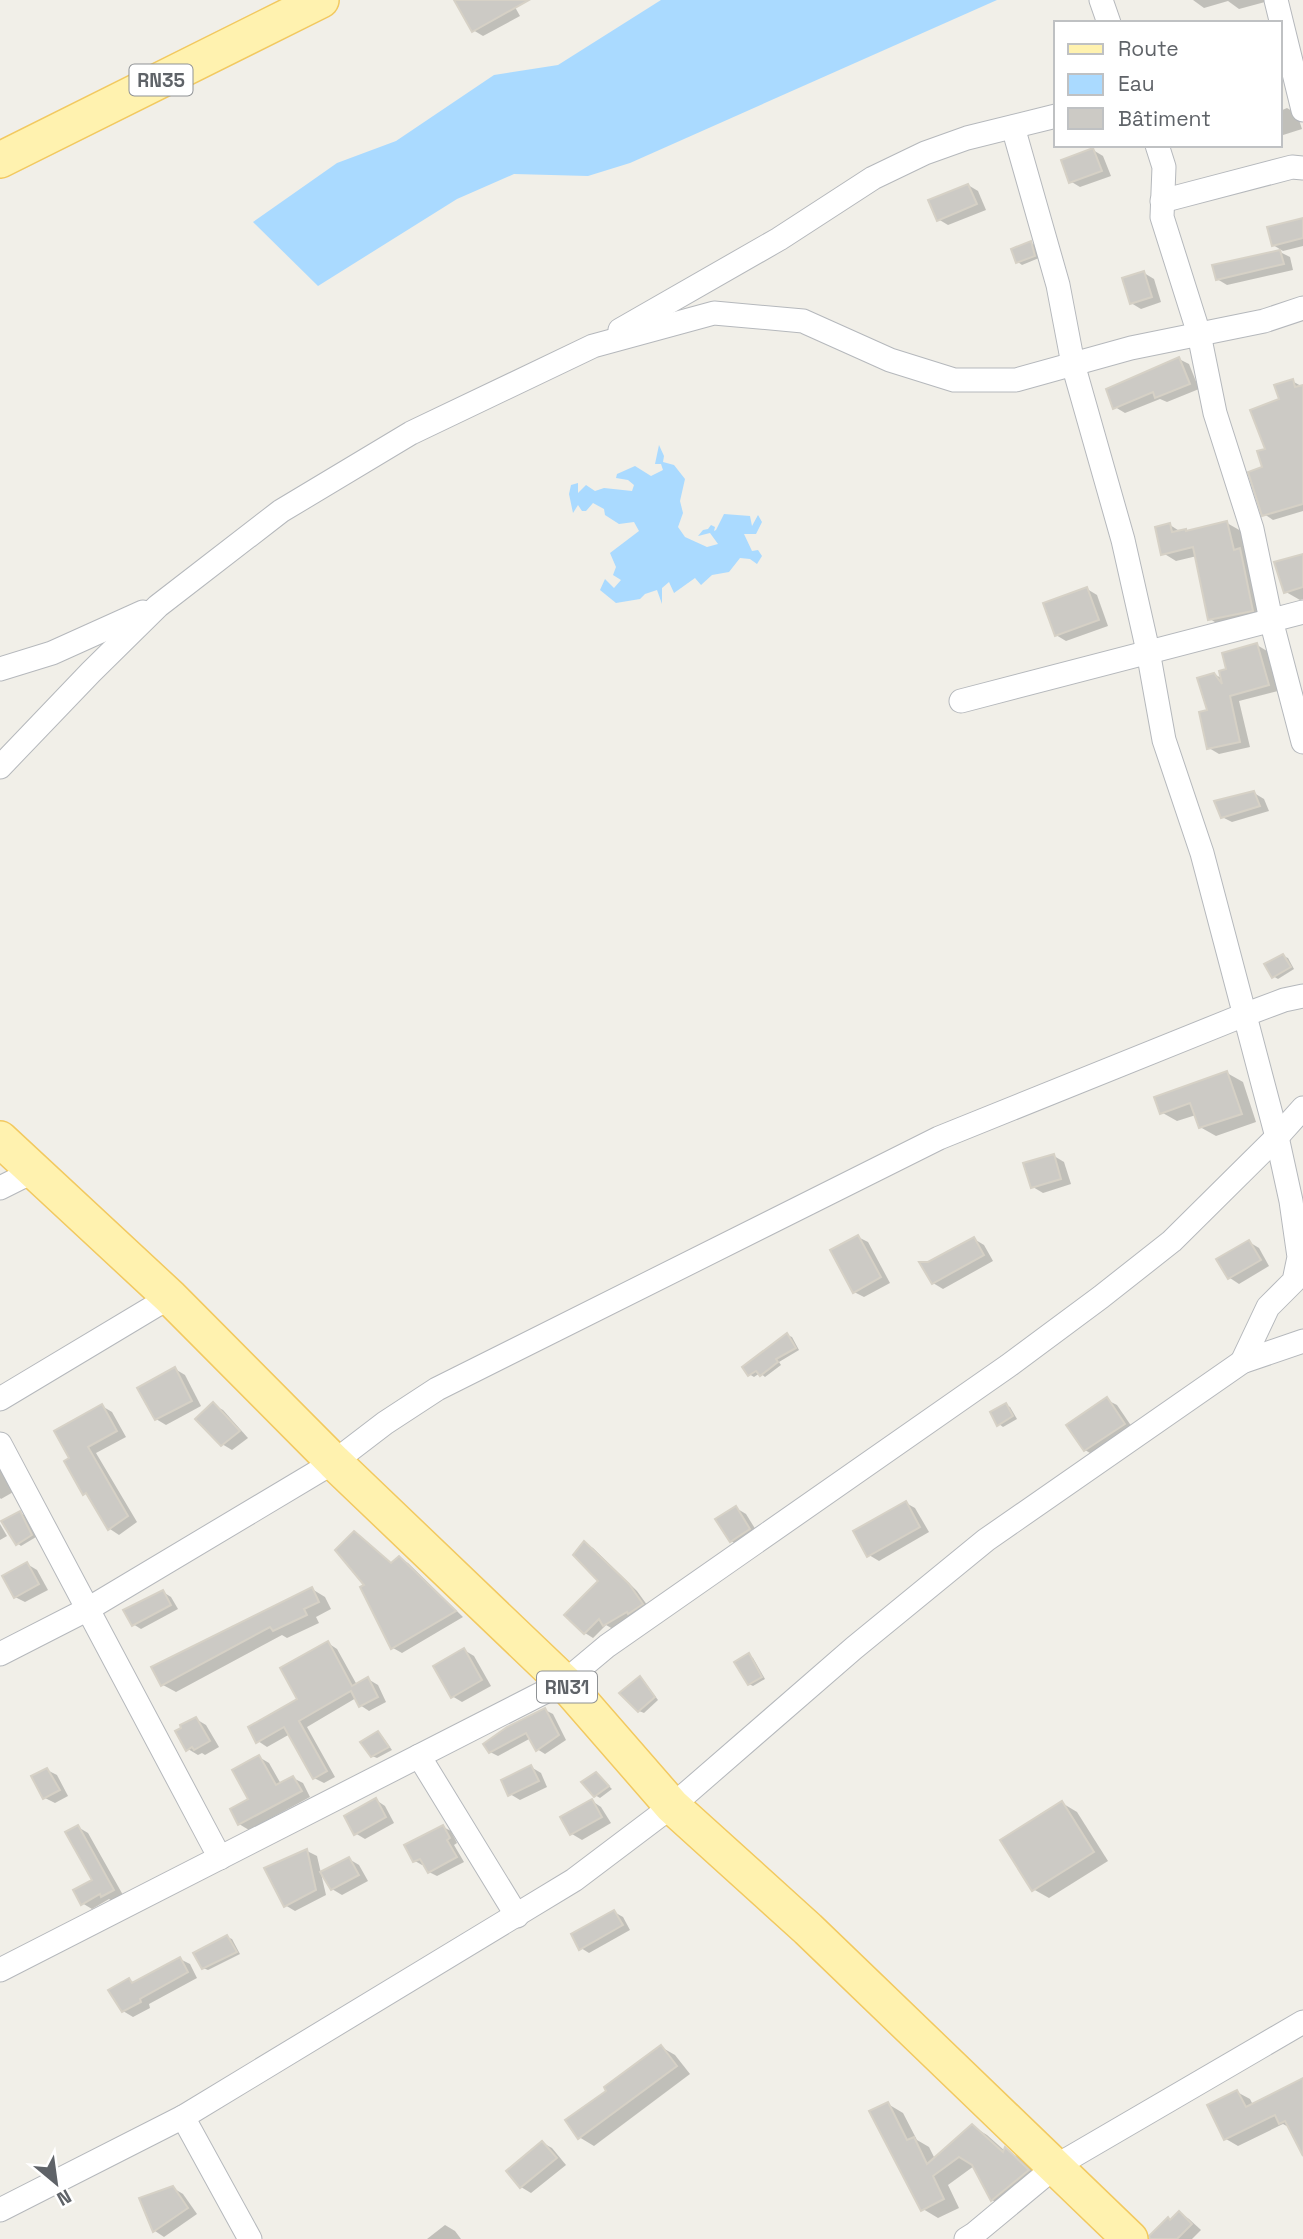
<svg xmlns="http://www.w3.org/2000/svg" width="1303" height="2239" font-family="'Space Grotesk',sans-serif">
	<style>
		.water { fill: #aadaff }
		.shadow { fill: #0003 }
		.building { fill: #cccac5; stroke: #d6d1c6; stroke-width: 2 }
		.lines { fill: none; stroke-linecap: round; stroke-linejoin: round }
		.minor-casing { stroke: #b5b8bc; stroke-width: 25 }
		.primary-casing { stroke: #f2c960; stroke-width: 38 }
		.minor { stroke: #fff; stroke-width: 23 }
		.primary { stroke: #fff2af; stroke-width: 35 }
		.labels { text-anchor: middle; stroke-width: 5; stroke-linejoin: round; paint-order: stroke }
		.shield { fill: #fff; stroke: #8f9295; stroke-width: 2 }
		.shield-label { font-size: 19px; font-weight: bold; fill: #5f6368 }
	</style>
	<rect width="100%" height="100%" fill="#f1efe8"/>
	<g class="water">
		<path d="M661,0h336l-367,163 -42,13 -74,-2 -57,25 -139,87 -65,-64 84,-59 59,-22 98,-66 64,-10z"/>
		<path d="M659,445l5,11 -1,6 11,3 11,14 -5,22 3,12 -5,14 7,10 22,10 11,-3 -8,-11 -12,3 5,-6 5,-1 3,-4 4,2 -1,4 2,-1 8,-16 26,2 2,10 6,-11 4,7 -6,12h-12l8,17 6,-1 4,6 -5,8 -7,-5 -10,-1 -11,14 -17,3 -11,10 -6,-7 -21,15 -5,-11 -7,6v16l-5,-14 -12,4 -5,5 -24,4 -16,-13 5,-11 9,9 7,-8 -8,-5 3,-8 -6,-14 29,-22 -5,-9 -15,2 -14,-9 -1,-6 -11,-6 -7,8h-4l-4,-6 -5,8 -4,-19 2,-9 7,-2v10l8,-8 9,6 9,-3 28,3 2,-6 -6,-5 -12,-2 1,-4 18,-8 16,10 12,-6 -2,-6h-6z"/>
	</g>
	<g class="shadow">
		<path d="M456,0h55l9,16 -37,20 -10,-6z"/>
		<path d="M1193,0h71l1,2 -26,7 -11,-8 -24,7z"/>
		<path d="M1287,108l10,6 5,15 -22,7v-25z"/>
		<path d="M1093,150l10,6 8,20 -31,11 -10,-6z"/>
		<path d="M968,185l10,6 8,19 -38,15 -10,-6z"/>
		<path d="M1303,221v25l-20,5 -10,-6z"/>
		<path d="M1031,243l4,2 4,13 -17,7 -4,-3z"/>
		<path d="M1280,252l10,5 3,13 -66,15 -10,-6z"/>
		<path d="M1144,273l10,6 7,23 -20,7 -10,-6z"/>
		<path d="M1179,359l10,5 10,25 -32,13 -7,-3 -35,14 -10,-6z"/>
		<path d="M1292,381l11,6v124l-30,9 -9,-6v-46l3,-18 14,-50z"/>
		<path d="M1227,523l14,8 24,87 -42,9 -13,-8 -13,-63 -21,5 -13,-8 7,-28 11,7 4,-2 4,3z"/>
		<path d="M1303,555v44l-3,1 -14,-8z"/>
		<path d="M1087,589l10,6 11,31 -42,15 -10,-6z"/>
		<path d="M1257,645l10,6 11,40 -39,10 11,46 -31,7 -10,-6 5,-74 9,5 5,-9z"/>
		<path d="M1254,793l10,6 5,12 -37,11 -10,-5z"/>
		<path d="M1283,956l5,2 6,11 -16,10 -5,-3z"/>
		<path d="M1227,1073l16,9 13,40 -40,14 -16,-9 -4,-12 -19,6 -16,-9z"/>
		<path d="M1054,1156l10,6 7,22 -28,9 -10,-6z"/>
		<path d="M858,1237l10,5 22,41 -26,14 -10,-5z"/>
		<path d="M974,1239l10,6 9,16 -50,28 -10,-6 -4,-19z"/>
		<path d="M1249,1242l10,6 10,18 -30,18 -9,-6z"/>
		<path d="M787,1335l5,2 7,13 -20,12 2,3 -16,12 -5,-4 -6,4 -5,-3z"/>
		<path d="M175,1369l10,6 16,31 -35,19 -10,-6z"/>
		<path d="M1107,1400l10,5 17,25 -39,26 -10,-6z"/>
		<path d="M213,1405l10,5 25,28 -16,12 -10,-6z"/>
		<path d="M1006,1405l4,2 7,12 -14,8 -4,-3z"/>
		<path d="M102,1406l10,6 14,25 -30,16 41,69 -18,13 -9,-6 -21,-33 -4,-3 -14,-34z"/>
		<path d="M0,1466l15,25 -14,8 -1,-1z"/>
		<path d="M906,1503l9,5 14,24 -50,29 -10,-6z"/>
		<path d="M736,1508l10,6 13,21 -18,12 -10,-6z"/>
		<path d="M20,1513l4,2 12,22 -15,9 -4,-3z"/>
		<path d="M0,1524l7,12 -7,4z"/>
		<path d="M355,1533l9,6 28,25 7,-6 9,5 55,54 -61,36 -9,-5 -26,-63z"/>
		<path d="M585,1544l8,4 44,43 13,18 -37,20 -7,-4 -13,13 -8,-5 16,-52z"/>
		<path d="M27,1564l10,6 11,20 -23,12 -10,-5z"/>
		<path d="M312,1589l13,8 6,12 -15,8 3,6 -32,15 -5,-3 -106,57 -13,-7z"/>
		<path d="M163,1592l8,5 7,12 -37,20 -8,-5z"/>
		<path d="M328,1643l9,6 20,36 11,-6 10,6 8,17 -17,9 -9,-6 -4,-7 -49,29 28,50 -11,6 -10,-5 -24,-44 -23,13 -9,-6 41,-41z"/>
		<path d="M464,1650l10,6 17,30 -29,16 -10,-6z"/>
		<path d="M749,1655l4,3 12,21 -12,7 -4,-2z"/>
		<path d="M640,1678l4,3 14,19 -14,13 -5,-2z"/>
		<path d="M545,1710l8,4 13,26 -21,14 -8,-5 -6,-11 -33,18 -8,-4z"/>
		<path d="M196,1719l10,6 13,22 -14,8 -3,-2 -4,2 -10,-6z"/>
		<path d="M378,1733l4,3 10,14 -15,8 -5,-2z"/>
		<path d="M259,1757l10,6 12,21 12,-6 10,5 7,14 -61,33 -10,-6 12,-24z"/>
		<path d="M531,1767l10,6 6,14 -27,13 -10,-6z"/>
		<path d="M47,1770l10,5 11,21 -13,7 -10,-5z"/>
		<path d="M596,1774l16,15 -12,9 -5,-3z"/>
		<path d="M376,1800l9,6 9,17 -29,16 -10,-6z"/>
		<path d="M592,1801l9,6 10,16 -29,17 -10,-6z"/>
		<path d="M1062,1803l15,9 31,49 -59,37 -16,-9z"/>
		<path d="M78,1827l10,6 35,62 -11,6 -3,-2 -17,10 -10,-6 12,-23z"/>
		<path d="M443,1827l8,4 6,12 -3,2 10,17 -27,14 -8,-4 -4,-8 -3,1 -7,-4z"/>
		<path d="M307,1851l10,5 9,39 -31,16 -10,-6z"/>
		<path d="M349,1859l10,6 9,16 -26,14 -10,-6z"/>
		<path d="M614,1912l9,5 7,13 -41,23 -8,-5z"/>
		<path d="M227,1937l5,2 8,15 -32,16 -5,-2z"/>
		<path d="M180,1959l10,5 7,14 -48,26 1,4 -17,9 -10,-6 6,-31 6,3z"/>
		<path d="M661,2047l14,8 15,19 -96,72 -15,-9 30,-45z"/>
		<path d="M1303,2080v72l-13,-24 -7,-4 -45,22 -12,-7 11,-47 13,7 3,6z"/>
		<path d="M888,2104l15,9 14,27 12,7 6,12 37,-33 15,9 18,16 16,7 22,22 -36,29 -15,-9 -18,-34 -26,19 11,23 -21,10 -15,-9z"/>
		<path d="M543,2143l9,5 14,17 -35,28 -10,-6z"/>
		<path d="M173,2188l10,6 14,20 -33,23 -9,-6 -14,-32z"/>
		<path d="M1180,2213l9,6 12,11 -9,9h-35z"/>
		<path d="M445,2225l10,6 6,8h-34z"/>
	</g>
	<g class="building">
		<path d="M454,0h75l-57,32z"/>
		<path d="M1093,148l9,23 -33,12 -8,-23z"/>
		<path d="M968,184l9,20 -40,17 -9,-21z"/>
		<path d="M1303,218v20l-31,8 -5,-19z"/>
		<path d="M1031,241l4,15 -19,7 -5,-14z"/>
		<path d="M1280,250l4,14 -68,16 -4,-15z"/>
		<path d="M1144,271l8,26 -22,7 -8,-26z"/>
		<path d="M1179,357l11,27 -35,14 -2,-6 -40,17 -7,-20z"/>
		<path d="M1293,379l2,8 8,-2v119l-41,12 -14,-44 14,-5 -5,-16 8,-2 -15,-39 29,-11 -5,-14z"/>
		<path d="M1227,521l7,29 6,-2 13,63 -45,9 -15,-73 -32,8 -6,-28 15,-4 2,9 14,-3v2z"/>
		<path d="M1303,554v33l-19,6 -10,-31z"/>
		<path d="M1087,587l12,33 -44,16 -12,-33z"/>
		<path d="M1257,643l12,42 -39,11 10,46 -33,7 -8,-37 8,-2 -10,-32 17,-5 8,11 -3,-13 7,-2 -4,-16z"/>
		<path d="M1254,791l6,15 -39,12 -7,-17z"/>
		<path d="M1283,954l8,13 -19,11 -8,-14z"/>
		<path d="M1227,1071l15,43 -43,14 -9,-25 -30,11 -6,-17z"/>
		<path d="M1054,1154l7,25 -30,9 -8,-25z"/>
		<path d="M858,1235l23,42 -28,16 -23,-43z"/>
		<path d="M974,1237l10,18 -52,29 -13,-22h9z"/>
		<path d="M1249,1240l12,20 -33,19 -12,-20z"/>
		<path d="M787,1333l9,15 -20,11 2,3 -18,14 -4,-5 -8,5 -6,-9z"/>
		<path d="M175,1367l17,34 -37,19 -18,-32z"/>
		<path d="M1107,1397l18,27 -41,27 -18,-26z"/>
		<path d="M213,1402l27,29 -19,15 -26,-27z"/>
		<path d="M1006,1403l7,13 -16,10 -7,-14z"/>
		<path d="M102,1404l15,27 -29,16 40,69 -20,14 -22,-37 -3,2 -19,-34 5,-3 -15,-27z"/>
		<path d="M906,1501l14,26 -53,30 -14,-26z"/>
		<path d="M736,1506l14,23 -20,13 -15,-23z"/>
		<path d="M20,1511l12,24 -16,10 -15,-24z"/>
		<path d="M354,1531l37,32 8,-7 57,55 -65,38 -31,-62 4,-2 -29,-35z"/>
		<path d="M584,1541l45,43 14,20 -15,10 -1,-2 -24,14 -4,-7 -15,15 -20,-19 34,-34 -25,-26z"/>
		<path d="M27,1562l12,22 -25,14 -12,-22z"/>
		<path d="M312,1587l7,15 -15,7 3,6 -34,16 -3,-4 -109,59 -10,-19z"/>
		<path d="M163,1590l8,15 -39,21 -9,-16z"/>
		<path d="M328,1641l24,45 16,-9 10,20 -19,10 -8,-16 -52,30 28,50 -14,8 -29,-52 -28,16 -8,-16 49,-28 -17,-31z"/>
		<path d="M464,1648l18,32 -31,18 -18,-32z"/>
		<path d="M749,1653l13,24 -14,8 -14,-23z"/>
		<path d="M640,1676l15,21 -17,15 -19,-19z"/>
		<path d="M545,1708l14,27 -23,16 -10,-18 -37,20 -6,-9 24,-17z"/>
		<path d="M196,1717l14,24 -16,9 -2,-3 -6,4 -11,-20 6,-3 -1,-3z"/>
		<path d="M378,1731l11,16 -18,10 -11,-15z"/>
		<path d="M259,1755l17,30 17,-9 9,15 -64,34 -8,-16 18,-10 -16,-29z"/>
		<path d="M531,1765l8,16 -31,15 -7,-16z"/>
		<path d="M47,1768l13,22 -17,9 -12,-23z"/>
		<path d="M596,1772l13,14 -15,11 -13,-15z"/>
		<path d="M376,1798l10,19 -32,18 -10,-19z"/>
		<path d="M592,1799l10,18 -32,18 -10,-18z"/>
		<path d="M1062,1801l32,51 -62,39 -32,-51z"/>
		<path d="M78,1825l36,65 -13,7 -1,-3 -19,11 -8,-15 19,-10 -27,-48z"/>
		<path d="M443,1825l7,13 -3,2 10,17 -29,16 -8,-14 -7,3 -9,-17z"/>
		<path d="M307,1849l9,41 -32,17 -20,-39z"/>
		<path d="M349,1857l10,18 -28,15 -11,-18z"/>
		<path d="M614,1910l9,15 -44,25 -8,-16z"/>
		<path d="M227,1935l10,17 -35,17 -9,-16z"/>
		<path d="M180,1957l8,15 -48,27 1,3 -19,10 -14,-22 21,-12 3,5z"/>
		<path d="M661,2045l16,21 -99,73 -13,-19 41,-29 -2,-4z"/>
		<path d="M1303,2078v78l-18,-35 -6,3 -4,-9 -51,25 -17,-35 30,-15 9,17z"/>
		<path d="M888,2102l19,38 7,-3 13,27 45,-40 31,28 2,-5 24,23 -38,31 -19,-36 -13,-8 -26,19 11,23 -23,12 -52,-100z"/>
		<path d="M542,2141l15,17 -37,30 -14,-17z"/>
		<path d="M173,2186l15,22 -35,24 -14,-34z"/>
		<path d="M1179,2211l13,13 -15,15h-27l-1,-3 19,-19 2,3z"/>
	</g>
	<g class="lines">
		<g class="minor-casing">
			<g id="minor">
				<path d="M1101,0l8,23"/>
				<path d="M1276,0l27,110"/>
				<path d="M1013,127l45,158 15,79 50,176 25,111 16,89 38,113 75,284 14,64 8,56 -5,24 -26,26 -26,55"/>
				<path d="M1157,145l7,22 -2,50 37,117 16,79 37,116 19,91 32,122"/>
				<path d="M1162,201l130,-34 11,1"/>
				<path d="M620,330l159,-91 94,-61 52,-25 42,-15 89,-22"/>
				<path d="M0,669l52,-16 91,-41"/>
				<path d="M961,701l342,-89"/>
				<path d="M0,767l91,-95 67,-66 123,-95 130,-78 182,-87 121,-33 89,8 87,39 64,20h62l115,-32 133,-27 39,-13"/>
				<path d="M0,1188l34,-17"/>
				<path d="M0,1399l170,-102"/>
				<path d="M0,1444l220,414"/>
				<path d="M0,1654l88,-45 246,-147 51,-39 52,-34 502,-251 305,-123 40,-15 19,-4"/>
				<path d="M419,1756l98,160"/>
				<path d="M0,1970l564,-288 43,-36 401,-280 93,-69 71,-56 105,-104 26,-29"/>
				<path d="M183,2117l67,122"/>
				<path d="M0,2210l183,-93 391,-237 98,-74 182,-158 132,-108 256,-178 61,-21"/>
				<path d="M966,2239l8,-5 82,-68 247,-144"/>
			</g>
		</g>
		<g class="primary-casing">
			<g id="primary">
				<path d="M0,160l321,-160"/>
				<path d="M0,1139l170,158 164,165 230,220 108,124 136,123 322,310"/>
			</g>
		</g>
		<use href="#minor" class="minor"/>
		<use href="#primary" class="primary"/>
	</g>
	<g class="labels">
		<g class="shield">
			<rect x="129.5" y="64.5" width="63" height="31" rx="5"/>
			<rect x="537" y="1671.5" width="60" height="31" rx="5"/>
		</g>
		<g class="shield-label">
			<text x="161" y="87">RN35</text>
			<text x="567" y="1694">RN31</text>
		</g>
	</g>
	<rect x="1054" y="21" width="228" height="126" fill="#ffffff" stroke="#bfc1c3" stroke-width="2"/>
	<rect x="1068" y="44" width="35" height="10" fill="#fff2af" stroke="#bfc1c3" stroke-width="2"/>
	<text x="1118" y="56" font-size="21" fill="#5f6368">Route</text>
	<rect x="1068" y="74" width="35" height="21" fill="#aadaff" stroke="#bfc1c3" stroke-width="2"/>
	<text x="1118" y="91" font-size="21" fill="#5f6368">Eau</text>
	<rect x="1068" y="108" width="35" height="21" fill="#cccac5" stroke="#bfc1c3" stroke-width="2"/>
	<text x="1118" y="126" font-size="21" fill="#5f6368">Bâtiment</text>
	<g transform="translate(56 2183) rotate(151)" stroke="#ffffff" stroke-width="5" paint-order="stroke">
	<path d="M0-5L12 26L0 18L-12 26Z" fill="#5f6368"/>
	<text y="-10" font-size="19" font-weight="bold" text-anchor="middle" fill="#5f6368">N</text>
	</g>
</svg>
